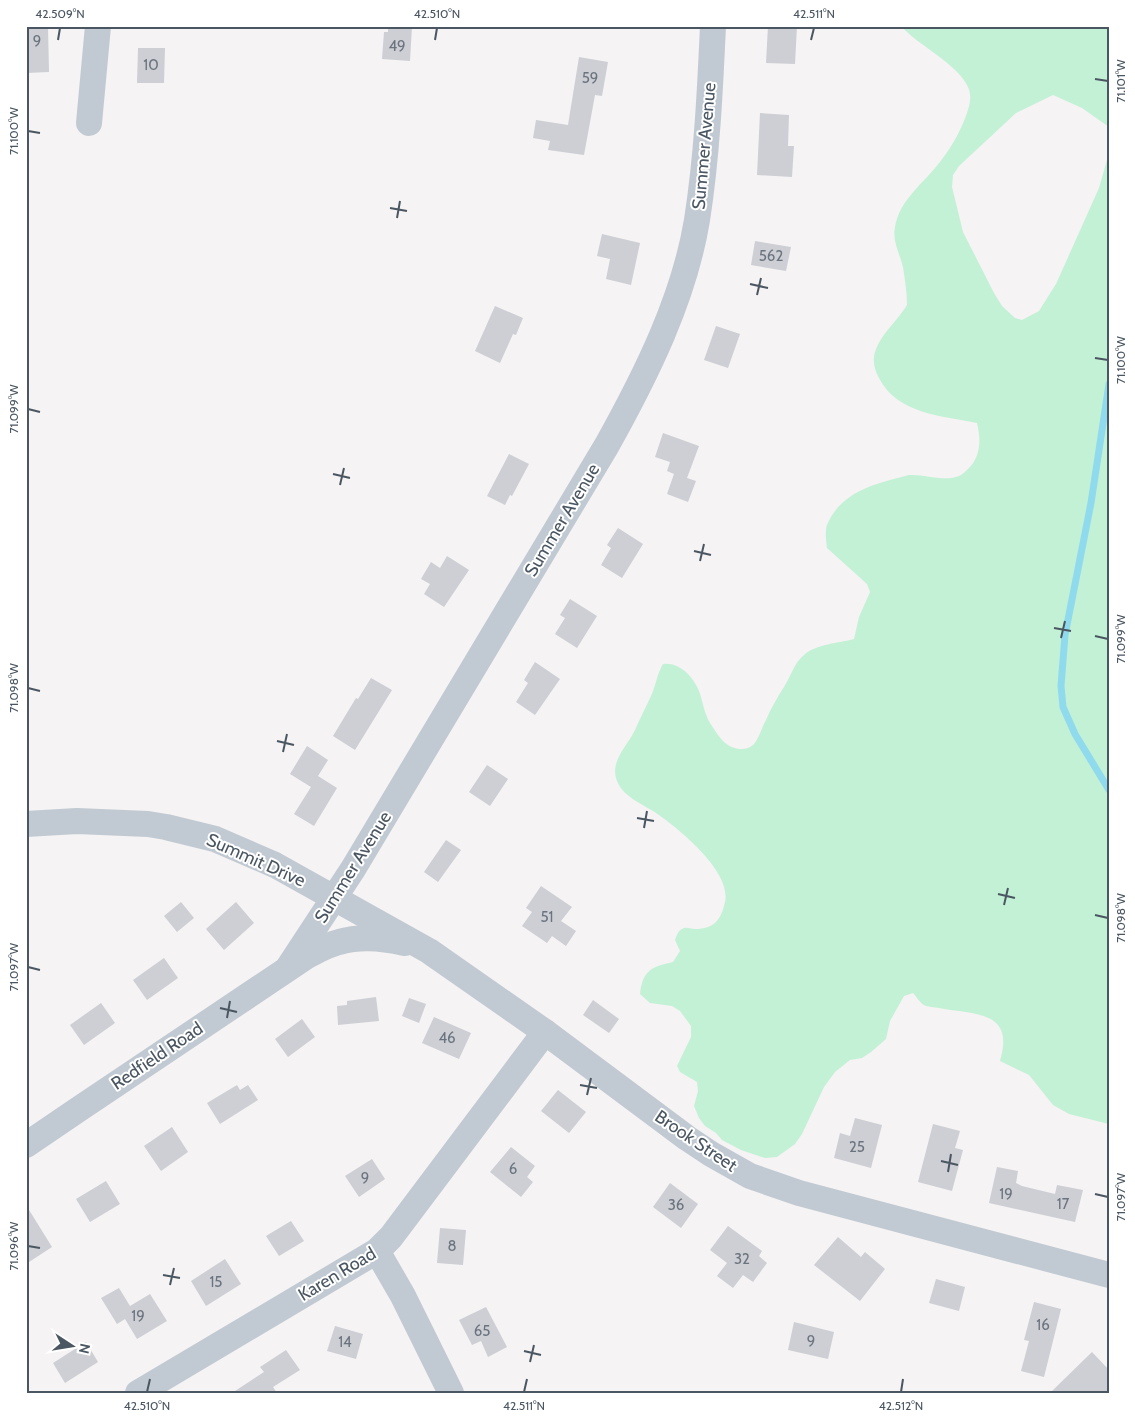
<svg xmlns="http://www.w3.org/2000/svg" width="1135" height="1419" font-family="Cabin,sans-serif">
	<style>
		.green { fill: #c3f1d5 }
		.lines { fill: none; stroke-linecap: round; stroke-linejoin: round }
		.stream { stroke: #90daee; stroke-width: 7 }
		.building { fill: #cdcfd5 }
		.minor { stroke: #c1cad2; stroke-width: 26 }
		.ticks { fill: none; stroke: #4a5661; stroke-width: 2 }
		.labels { text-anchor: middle; stroke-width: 4; stroke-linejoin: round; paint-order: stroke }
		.number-label { font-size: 15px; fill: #6b747e }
		.street-label { font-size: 18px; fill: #4a5661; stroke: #fff }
		.neatline { fill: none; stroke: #4a5661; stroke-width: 2 }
		.ticks-label { font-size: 12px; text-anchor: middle; fill: #4a5661 }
	</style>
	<rect width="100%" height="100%" fill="#f5f3f3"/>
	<path class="green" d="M901,26h208v101l-27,-19 -29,-13 -37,18 -57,53 -6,9 -1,12 11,45 31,61 8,13 13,12 7,2 17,-9 17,-27 43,-96 10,-35v971l-40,-10 -16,-9 -24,-30 -29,-14c15,-51 -25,-46 -61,-53 -4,-1 -12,-1 -15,-3 -4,-2 -8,-9 -11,-12l-9,3 -14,25 -4,18 -15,13 -9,6 -12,2 -15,12 -11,15 -22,47 -7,10 -18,13 -12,1 -24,-8 -19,-10 -6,-7 -11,-7 -6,-8 -5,-12 4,-15 -1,-9 -17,-10 -3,-6 14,-29v-11l-11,-15 -8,-5 -22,-3 -10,-9c3,-24 11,-27 33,-32l7,-11 -5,-11c2,-5 3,-10 9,-12 3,-1 8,1 11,1 19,0 26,-9 30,-27 7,-30 -45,-72 -66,-87 -15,-11 -37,-17 -43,-37 -5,-18 12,-33 19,-48 5,-12 11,-23 16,-34 5,-11 6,-22 12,-32 16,-2 30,12 36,27 4,11 5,22 11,32 8,12 15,25 30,26 6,0 10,-1 14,-5 5,-6 8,-17 12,-24 5,-12 11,-22 18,-33 7,-11 10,-24 20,-32 12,-11 35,-12 50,-16l5,-22 11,-25 -3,-8 -40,-36c-1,-7 -2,-17 0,-23 12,-29 40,-39 67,-46 5,-1 10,-3 15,-4 16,-1 35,7 50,1 3,-1 7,-5 9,-7 13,-12 13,-30 9,-46 -34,-7 -80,-9 -98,-45 -5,-9 -7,-19 -3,-29 7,-17 22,-29 31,-44 0,-12 -2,-25 -4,-38 -3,-13 -11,-26 -8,-40 4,-25 25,-41 40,-59 14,-16 25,-35 32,-55 3,-9 5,-17 1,-26 -9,-22 -49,-41 -67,-61z"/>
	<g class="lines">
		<path class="stream" d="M1109,384l-18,119 -26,132 -4,51 2,21 12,27 34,56"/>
	</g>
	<g class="building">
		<path d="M388,26h24l-2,35 -28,-2 2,-27h4z"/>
		<path d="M768,26h29l-2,38 -29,-1z"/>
		<path d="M48,27l1,45 -22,1 -1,-45z"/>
		<path d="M138,48h27l-1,35h-27z"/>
		<path d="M579,57l29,5 -6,34 -7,-1 -11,60 -36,-5 2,-9 -17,-3 3,-18 32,5z"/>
		<path d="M760,113l29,2 -1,31h6l-2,31 -35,-2z"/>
		<path d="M602,234l38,9 -9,42 -25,-6 4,-20 -13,-3z"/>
		<path d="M755,241l36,6 -5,24 -35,-6z"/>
		<path d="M495,306l28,12 -7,17 -3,-1 -13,29 -25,-12z"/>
		<path d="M716,326l24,8 -12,34 -24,-8z"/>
		<path d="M663,433l36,13 -12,32 9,3 -8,21 -21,-8 7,-20 -7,-3 3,-9 -15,-5z"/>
		<path d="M509,454l20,10 -17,32 -2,-1 -5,10 -18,-9z"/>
		<path d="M618,528l25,16 -21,34 -21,-13 10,-17 -4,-3z"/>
		<path d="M447,556l22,14 -25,37 -20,-13 6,-10 -9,-5 10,-17 9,6z"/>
		<path d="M570,599l27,17 -20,32 -22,-14 10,-16 -5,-3z"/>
		<path d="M535,662l25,17 -25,36 -19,-13 12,-19 -4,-3z"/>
		<path d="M371,678l21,12 -37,60 -22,-14 23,-38 2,1z"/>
		<path d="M307,746l21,14 -10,16 19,12 -23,38 -20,-12 17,-27 -21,-13z"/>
		<path d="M487,765l21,14 -18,27 -21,-14z"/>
		<path d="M446,840l15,10 -23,32 -14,-10z"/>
		<path d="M541,886l31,21 -11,14 15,10 -10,15 -14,-10 -5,7 -25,-17 10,-14 -6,-4z"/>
		<path d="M181,902l13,16 -17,14 -13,-16z"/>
		<path d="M236,902l18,21 -30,27 -18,-21z"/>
		<path d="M164,958l14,20 -31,22 -14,-20z"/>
		<path d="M376,997l3,24 -41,4 -1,-19 10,-1v-4z"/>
		<path d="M409,998l17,6 -7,19 -17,-7z"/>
		<path d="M593,1000l26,19 -10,14 -26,-18z"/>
		<path d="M101,1003l14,20 -31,22 -14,-20z"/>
		<path d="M434,1017l37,16 -12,26 -37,-16z"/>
		<path d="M302,1019l13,18 -27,20 -13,-18z"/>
		<path d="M237,1085l3,5 8,-5 10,15 -38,24 -13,-21z"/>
		<path d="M558,1090l28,22 -17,21 -28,-22z"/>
		<path d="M855,1118l27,7 -11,43 -37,-10 6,-25 10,3z"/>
		<path d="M933,1124l27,7 -5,17 8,2 -11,41 -34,-9z"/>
		<path d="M172,1127l16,25 -27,19 -17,-25z"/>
		<path d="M511,1147l24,19 -8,11 6,5 -12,15 -31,-25z"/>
		<path d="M372,1159l13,20 -26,18 -14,-21z"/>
		<path d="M997,1167l21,4 -2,12 6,3 33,8 2,-9 26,5 -8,32 -86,-19z"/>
		<path d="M106,1181l14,23 -30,18 -14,-23z"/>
		<path d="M670,1183l28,21 -17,24 -28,-21z"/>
		<path d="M26,1205l26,42 -26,17z"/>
		<path d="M291,1221l13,20 -25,15 -13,-20z"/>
		<path d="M728,1226l34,25 -3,5 8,7 -14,19 -10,-7 -10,13 -16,-12 10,-13 -17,-13z"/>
		<path d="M440,1228l26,2 -3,35 -26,-2z"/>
		<path d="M838,1237l23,20 4,-5 20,17 -25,32 -46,-36z"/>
		<path d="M225,1259l16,25 -35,22 -15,-25z"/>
		<path d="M936,1279l29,8 -6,24 -30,-8z"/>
		<path d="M119,1288l11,18 20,-12 17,27 -30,18 -12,-20 -8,5 -16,-26z"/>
		<path d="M1034,1302l27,7 -17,68 -23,-6 8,-30 -5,-1z"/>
		<path d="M486,1307l21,40 -19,10 -7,-16 -9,4 -13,-25z"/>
		<path d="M794,1322l40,10 -6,27 -40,-9z"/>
		<path d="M335,1326l28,8 -7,25 -29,-8z"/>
		<path d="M86,1342l12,20 -33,21 -12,-20z"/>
		<path d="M286,1350l14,20 -27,17 4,6h-45l32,-21 -4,-5z"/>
		<path d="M1092,1352l17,18v23h-59z"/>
	</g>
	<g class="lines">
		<g class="minor">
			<path d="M89,123l9,-97"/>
			<path d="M26,824l51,-3 71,3 18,3 49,12 60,26 154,86 116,81 142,106 24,16 39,22 49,17 310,82"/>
			<path d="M288,968l65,-99 254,-424c39,-70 77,-146 90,-225 10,-64 13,-129 16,-194"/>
			<path d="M26,1145l53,-36 228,-153c10,-5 20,-11 32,-14 20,-6 45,-4 66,1"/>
			<path d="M377,1251l26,45 48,97"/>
			<path d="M138,1393l239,-142 14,-14 154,-205"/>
		</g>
	</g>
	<path class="ticks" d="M58,40l2,-12M435,40l2,-12M811,40l3,-12M1095,79l13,2M28,131l12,2M390,208l17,3M397,218l3,-17M750,284l18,4M757,295l4,-17M1095,358l13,2M28,409l12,3M333,474l17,4M340,485l4,-17M694,551l17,4M700,561l4,-17M1054,628l17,3M1095,636l13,3M1061,638l4,-17M28,688l12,3M277,741l17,4M283,752l4,-18M637,818l17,3M644,828l3,-17M998,894l17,4M1004,905l4,-17M1095,915l13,3M28,967l12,3M220,1008l17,4M227,1018l3,-17M580,1085l17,3M587,1095l4,-17M941,1161l17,4M948,1172l3,-18M1095,1194l13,3M28,1246l12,2M163,1275l17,3M170,1285l4,-17M524,1351l17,4M530,1362l4,-17M147,1392l3,-13M524,1392l3,-13M901,1392l2,-13"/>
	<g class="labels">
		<g class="number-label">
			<text x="37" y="46">9</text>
			<text x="397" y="51">49</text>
			<text x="151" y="70">10</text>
			<text x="590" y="83">59</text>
			<text x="771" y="261">562</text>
			<text x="547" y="922">51</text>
			<text x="447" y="1043">46</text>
			<text x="857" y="1152">25</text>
			<text x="513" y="1174">6</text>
			<text x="365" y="1183">9</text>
			<text x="1006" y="1199">19</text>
			<text x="1063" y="1209">17</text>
			<text x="676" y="1210">36</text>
			<text x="452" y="1251">8</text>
			<text x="742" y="1264">32</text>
			<text x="216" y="1287">15</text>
			<text x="138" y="1321">19</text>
			<text x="1043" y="1330">16</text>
			<text x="482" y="1336">65</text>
			<text x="811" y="1346">9</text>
			<text x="345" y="1347">14</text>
		</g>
		<g class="street-label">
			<text transform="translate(704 146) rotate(-85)" y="6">Summer Avenue</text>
			<text transform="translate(562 520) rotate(-59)" y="6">Summer Avenue</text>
			<text transform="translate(256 860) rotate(24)" y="6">Summit Drive</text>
			<text transform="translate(353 867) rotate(-58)" y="6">Summer Avenue</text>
			<text transform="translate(157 1056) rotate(-34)" y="6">Redfield Road</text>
			<text transform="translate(696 1141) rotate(34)" y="6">Brook Street</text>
			<text transform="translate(337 1274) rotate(-31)" y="6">Karen Road</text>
		</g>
	</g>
	<rect width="1135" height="1419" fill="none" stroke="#ffffff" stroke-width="55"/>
	<g transform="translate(72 1346) rotate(102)" stroke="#ffffff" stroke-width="4" paint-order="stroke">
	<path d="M0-4L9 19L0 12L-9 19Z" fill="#4a5661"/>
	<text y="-8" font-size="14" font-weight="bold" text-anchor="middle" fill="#4a5661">N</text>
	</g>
	<rect x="28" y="28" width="1080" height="1364" class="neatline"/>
	<g class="ticks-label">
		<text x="60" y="18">42.509°N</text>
		<text x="437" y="18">42.510°N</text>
		<text x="814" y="18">42.511°N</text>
		<text transform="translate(1121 81) rotate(-90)" y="4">71.101°W</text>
		<text transform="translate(14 131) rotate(-90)" y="4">71.100°W</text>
		<text transform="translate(1121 360) rotate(-90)" y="4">71.100°W</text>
		<text transform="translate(14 409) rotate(-90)" y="4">71.099°W</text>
		<text transform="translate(1121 639) rotate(-90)" y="4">71.099°W</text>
		<text transform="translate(14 688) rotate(-90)" y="4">71.098°W</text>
		<text transform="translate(1121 918) rotate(-90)" y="4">71.098°W</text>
		<text transform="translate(14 967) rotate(-90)" y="4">71.097°W</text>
		<text transform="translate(1121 1197) rotate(-90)" y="4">71.097°W</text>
		<text transform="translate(14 1246) rotate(-90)" y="4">71.096°W</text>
		<text x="147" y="1410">42.510°N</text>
		<text x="524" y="1410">42.511°N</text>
		<text x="901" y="1410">42.512°N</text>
	</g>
</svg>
